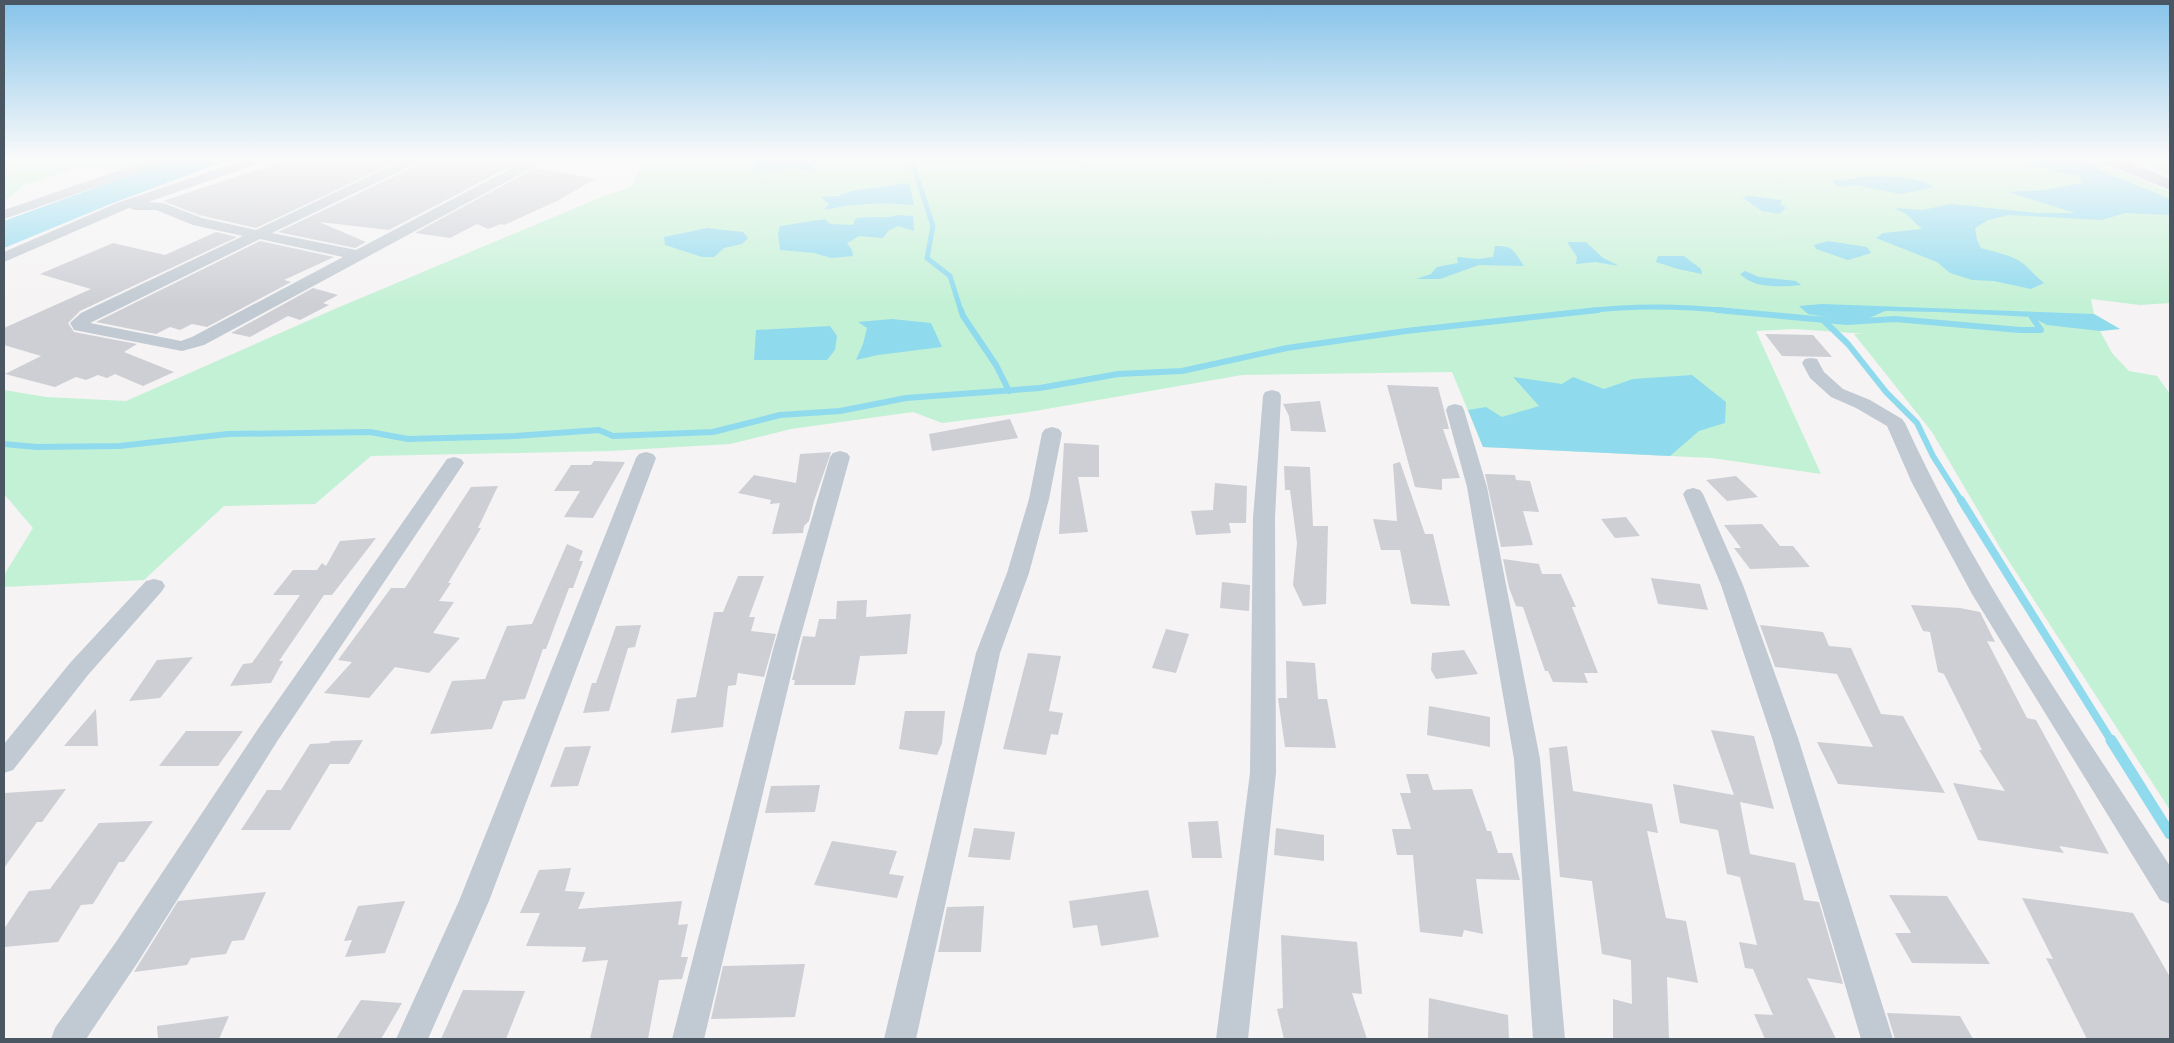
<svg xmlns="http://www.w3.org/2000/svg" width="2174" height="1043" font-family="'Space Grotesk',sans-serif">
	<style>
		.green { fill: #c3f1d5 }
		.water { fill: #90daee }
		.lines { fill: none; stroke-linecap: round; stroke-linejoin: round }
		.stream-far3 { stroke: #90daee; stroke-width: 5 }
		.stream-far2 { stroke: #90daee; stroke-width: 6 }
		.stream-far1 { stroke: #90daee; stroke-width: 8 }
		.stream { stroke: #90daee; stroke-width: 11 }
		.building { fill: #cdcfd5 }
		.minor { fill: #c1cad2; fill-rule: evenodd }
		.primary { fill: #b3c2d1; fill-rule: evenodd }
	</style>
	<rect width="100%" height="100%" fill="#f5f3f3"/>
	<g class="green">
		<path d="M4,159h150l-33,11 -45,-2 -52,17 -15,13 -5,2z"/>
		<path d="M644,159h905l14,8 73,-8h457l77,33v111l-30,2 -49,-6 3,15 26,15 -20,2 12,22 17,18 28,5 13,18v416l-171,-264 -67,-114 -78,-98h12l-71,-5 -39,2 65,143 -109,-16 -229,-11 -31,-75 -210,3 -213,37 -87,11 -29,-11 -122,17 -61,15 -120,7 -239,5 -56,48 -91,2 -80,74 -140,7v-12l29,-47 -29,-34v-104l42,7 80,4 211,-93 262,-110 32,-11z"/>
		<path d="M2130,159h40v17z"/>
	</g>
	<g class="water">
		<path d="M174,159h57l-123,46 -104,43v-27z"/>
		<path d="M749,159h60l-4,3 9,4 -3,4 -18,-2 -42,4 5,-6z"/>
		<path d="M2020,159h60l32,16 58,24v16l-45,-2 -23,7 -93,-5 -21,5 -13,8 2,12 4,8c14,4 35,8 45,18 6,6 11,11 18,17l-13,6 -37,-8 -22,-1 -22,-7 -13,-11 -61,-24 7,-5 39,-4 -16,-15 -12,-6 28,2 29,-6 86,9h38l-67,-21 35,-2 40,-7 -4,-7 -27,-5z"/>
		<path d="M1867,176c23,1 47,-1 67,11l-33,7 -46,-9 -17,2 -6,-7 20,-1z"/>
		<path d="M909,183l5,22c-30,-3 -61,-2 -90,5l5,-6 -8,-7 18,-1 12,-5z"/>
		<path d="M1750,196l32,4 -2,4 6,4 -7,6 -17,-3 -20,-14z"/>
		<path d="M898,215l15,1 1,15 -16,-5 -10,5 -5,7 -24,-2 -12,7 5,7 1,6 -22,2 -17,-5 -34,-3 -2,-17 2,-7 45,-7 5,5 23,1 3,-7c15,-2 28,1 42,-3z"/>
		<path d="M707,228l36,4 5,6 -6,6 -18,4 -10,9h-12l-37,-12 -1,-8z"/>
		<path d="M1828,241l39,6 4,6 -23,7 -32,-11 -2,-4z"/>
		<path d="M1567,242h19l17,16 16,8 -24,-4 -19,2 1,-7z"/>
		<path d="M1495,246c19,-1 19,6 29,20l-45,-1 -39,14h-24l15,-5 6,-7 21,-4 -1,-6 21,2 15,-2z"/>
		<path d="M1658,256h26l17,13 1,5 -24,-5 -22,-7z"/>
		<path d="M1745,271l14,6 37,4 5,4c-19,2 -47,4 -61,-11z"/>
		<path d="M1822,304l272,10 26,15 -20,2 -53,-6 -15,-8 -94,-5 -53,-1 -18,8h-30l-29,-5 -9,-8z"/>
		<path d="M892,319l39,4 11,24 -64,8 -22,5 7,-16 4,-16 -9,-6z"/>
		<path d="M830,326l7,10 -2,14 -8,10h-73l2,-30z"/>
		<path d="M1692,375l34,27 -1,21 -26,8 -29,25 -187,-9 -15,-37 18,-3 16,10 37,-11 -26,-29 49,7 11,-7 31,12 29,-10z"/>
	</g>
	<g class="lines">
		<g class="stream-far3">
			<path d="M961,311l-11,-35 -23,-18 6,-32 -21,-64 35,-2 124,2 14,-3"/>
			<path d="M1587,311c48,-6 95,-5 143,0"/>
		</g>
		<g class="stream-far2">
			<path d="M961,310l2,6 33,49 13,26"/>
			<path d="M1717,310l130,12 48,-3 125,11h21l-9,-13"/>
			<path d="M1823,320l25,24 38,48 31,31 16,33 29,46"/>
			<path d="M4,444l33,3 82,-1 109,-12 142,-2 38,7 107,-3 84,-6 14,6 100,-4 67,-17 60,-4 66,-13 134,-10 78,-14 64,-3 105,-23 119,-17 192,-21"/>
		</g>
		<path class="stream-far1" d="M1961,500l151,242"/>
		<path class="stream" d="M2111,740l59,94"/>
	</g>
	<g class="building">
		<path d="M289,159h113l-146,69 -57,-13 -36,-14z"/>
		<path d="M422,159h70l23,5 -126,66 -70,-8 47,20 -11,6 -77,-16 142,-68z"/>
		<path d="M535,168l60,11 -38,22 -53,24 -3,-1 -13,5 -11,-5 -27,14 -35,-5z"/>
		<path d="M216,232l21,5 -157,74 -12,12 6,9 63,12 -13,8 50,20 -31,14 -28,-12 -8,4 -9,-3 -12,5 -10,-3 -21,10 -50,-13 36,-18 -37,-11v-17l87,-39 -51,-15 73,-31 52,12z"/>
		<path d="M260,241l74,16 -50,23 7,2 -84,45 -15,-3 -12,6 -10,-3 -14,7 -60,-12z"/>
		<path d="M313,288l25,7 -15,8 6,2 -29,15 -12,-4 -38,21 -19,-4z"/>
		<path d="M1765,334l48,1 19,22 -50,-1z"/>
		<path d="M1387,385l51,2 11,42h-6l17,49 -18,1v11l-27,-3z"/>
		<path d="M1320,401l6,31 -35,-1 -2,-15 -6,-12z"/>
		<path d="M1010,419l8,19 -86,13 -3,-17z"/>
		<path d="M1064,443l35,2v32h-21l10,55 -29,2z"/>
		<path d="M831,452l-17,49 -5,20 -5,5 -1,7 -31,1 8,-31 -10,1 1,-4 -33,-7 16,-18 42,8 4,-29z"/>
		<path d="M594,461l31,1 -32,56 -29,-1 16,-26h-26l17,-26h20z"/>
		<path d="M1400,462l25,72h8l17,72 -39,-2 -11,-54h-19l-8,-31 24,2 -4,-57z"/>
		<path d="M1284,466l26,1 3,59h15l-2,78 -23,2 -10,-21 4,-42 -7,-53h-5z"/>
		<path d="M1485,474l30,1 1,5 14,1 9,31 -16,-1 10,34 -32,2z"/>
		<path d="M1736,476l22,21 -31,4 -21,-21z"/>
		<path d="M1215,483l32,3 -1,37h-17l2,10 -35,2 -5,-24 22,-1z"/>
		<path d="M498,486l-20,42h3l-33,55h3l-12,18 15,1 -21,31 27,5 -31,35 -34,-6 -26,31 -45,-5 28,-31 -14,-2 53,-72h14l66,-101z"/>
		<path d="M1626,517l14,19 -25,2 -14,-19z"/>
		<path d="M1762,524l18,22h13l17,21 -60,2 -16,-21h7l-17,-23z"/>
		<path d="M376,538l-44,57h-8l-45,66h4l-12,22 -41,3 13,-22 9,-1 48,-68h-27l20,-25h24l5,-7 4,3 14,-25z"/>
		<path d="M567,544l16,7 -4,10h4l-10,27h-4l-23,61h-3l-18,50 -22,2 -11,28 -62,5 22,-53 33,-2 22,-53 25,-2z"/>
		<path d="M1503,559l36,5 3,10h19l15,33h-4l26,66h-14l4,10 -35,-1 -5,-11h-3l-22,-64 -7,-1 -7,-18z"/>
		<path d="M738,576h26l-15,41h6l-4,14 25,3 -12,43 -26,-4 -2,12 -8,1 -5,41 -52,6 6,-34 19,-2 18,-85h9z"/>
		<path d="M1651,578l49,6 8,26 -50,-6z"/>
		<path d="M1222,582l28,3 -1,26 -29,-3z"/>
		<path d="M867,600l-1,17 45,-3 -4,40 -47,2 -5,29h-61l1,-5h-3l11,-44 12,1 4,-18h17l1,-18z"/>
		<path d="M1911,605l49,3 20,4 15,30 -8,-1 40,77 9,2 73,134 -50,-8 5,7 -86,-13 -25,-57 52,8 -26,-41h3l-38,-76 -6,-2 -8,-40 -7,-1z"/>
		<path d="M641,625l-6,22 -7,1 -19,63 -26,2 9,-30h4l20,-57z"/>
		<path d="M1760,625l63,7 6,14 22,2 30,66 22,2 42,77 -107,-9 -21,-42 56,5 -36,-73 -62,-7z"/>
		<path d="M1166,629l23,5 -13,39 -24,-5z"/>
		<path d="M1464,650l14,24 -42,5 -5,-9 1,-17z"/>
		<path d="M1028,653l33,3 -12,55 14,2 -5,22 -7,-1 -5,21 -43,-6z"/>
		<path d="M193,657l-33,41 -31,3 28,-41z"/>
		<path d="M1286,661l29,2 3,36h9l9,49 -51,-1 -7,-49h9z"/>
		<path d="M1429,706l61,11v30l-63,-12z"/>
		<path d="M96,709l2,37h-34z"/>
		<path d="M905,711h40l-3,32 -5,12 -38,-6z"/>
		<path d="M1711,730l43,6 20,73 -34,-7 10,52 45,9 9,37 15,2 24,82 -36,-6 29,61h-71l-11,-25 19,1 -20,-46 -8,-1 -6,-26 18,3 -17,-68 -13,-3 -9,-44 -38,-7 -7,-39 61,11z"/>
		<path d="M186,731h57l-25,35h-59z"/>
		<path d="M363,740l-14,24h-19l-40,66h-49l26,-40h14l29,-46 19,-1 2,-2z"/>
		<path d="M591,746l-13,40 -28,1 15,-40z"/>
		<path d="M1567,746l6,45 79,13 6,29 -11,-2 19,87 20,3 12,62 -31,-6 2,62h-56v-40l19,5 -1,-44 -29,-6 -10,-73 -32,-4 -11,-129z"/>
		<path d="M1406,774h22l5,16 39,-1 15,42h4l7,22h14l8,27 -44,-1 7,55 -19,-4 -2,7 -42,-5 -7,-77h-16l-5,-26h19l-11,-36h11z"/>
		<path d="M820,785l-5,27 -50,1 6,-27z"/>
		<path d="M66,789l-24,33h-5l-33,46v-75z"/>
		<path d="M153,821l-29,41h-5l-26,42 -12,1 -23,37 -54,5v-18l25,-38 21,-2 49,-66z"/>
		<path d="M1218,821l4,37h-30l-4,-36z"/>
		<path d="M974,828l41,4 -5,28 -42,-3z"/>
		<path d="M1276,828l48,7v26l-50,-6z"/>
		<path d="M832,841l65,10 -8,23 15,2 -7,22 -83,-13z"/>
		<path d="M571,868l-6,23 20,1 -7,17 104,-8 -4,24 10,-1 -7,33h7l-6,22 -23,1 -11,59h-58l18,-79 -26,2 4,-15 -60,-1 14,-33h-20l19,-43z"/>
		<path d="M1148,890l11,47 -58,9 -4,-21 -24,3 -4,-27z"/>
		<path d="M266,892l-22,48 -12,1 -6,13 -35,4 -4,7 -53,7 44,-71z"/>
		<path d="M1889,895l58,1 43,68 -78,-1 -17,-30h16z"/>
		<path d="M2022,898l111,15 37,64v62h-83l-41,-81 7,1z"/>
		<path d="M405,901l-20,52 -40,4 7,-17 -8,1 14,-35z"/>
		<path d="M984,906l-3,46h-43l9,-45z"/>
		<path d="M1281,935l76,7 5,52 -10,-1 15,46h-83l-7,-30 6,-1z"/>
		<path d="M805,964l-10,53 -84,2 12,-53z"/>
		<path d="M463,990l62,1 -19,48h-65z"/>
		<path d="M1429,998l79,17 1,24h-81z"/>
		<path d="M361,1000l41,3 -21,36h-45z"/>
		<path d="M1887,1013l73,3 13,23h-78z"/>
		<path d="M229,1016l-10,23h-61l-1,-13z"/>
	</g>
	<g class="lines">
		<g class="minor">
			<path d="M152,159h18l-2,3 -164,57v-9z"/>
			<path d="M247,159h18l-2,3 -115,40 15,1 39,15 54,12 149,-71h15l-1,3 -147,71 84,17 173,-91h16l-2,3 -339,183 -22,6 -108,-21 -4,-7 11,-10 162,-77 -50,-11 -37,-15h-21l-6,-2 -125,54v-10l113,-49zM260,239l83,18 -151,80 -11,4 -91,-18z"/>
			<path d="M1811,358l6,1 7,13 19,17 27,11 32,19 3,4c72,157 172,299 265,443v38l-10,-4 -188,-306 -60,-111 -25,-57 -31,-18 -25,-11 -21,-19 -8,-15 3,-4z"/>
			<path d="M1272,390l7,2 2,4 -6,122 1,255 -28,266h-32l34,-266 3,-255 10,-122 2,-4z"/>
			<path d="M1455,404l7,2 2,4 23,77 53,272 25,280h-32l-19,-280 -47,-272 -21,-77 2,-4z"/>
			<path d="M1052,427l7,2 3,4 -13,66 -20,74 -29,80 -84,386h-32l92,-386 31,-80 22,-74 13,-66 3,-4z"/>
			<path d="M840,451l7,2 3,4 -52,189 -94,393h-32l102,-393 56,-189 3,-4z"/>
			<path d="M646,452l7,2 3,4 -167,443 -61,138h-32l63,-138 177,-443 3,-4z"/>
			<path d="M454,457l7,2 3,4 -186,277 -140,222 -52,77h-35l4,-11 61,-86 144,-216 187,-267z"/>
			<path d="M1693,488l7,2 3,4 40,91 55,153 95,301h-32l-89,-301 -51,-153 -38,-91 3,-4z"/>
			<path d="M154,579l8,2 3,5 -3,5 -74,84 -75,95 -9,3v-29l66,-81 76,-82z"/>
		</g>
		<path class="primary" d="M2100,159h22l48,20v11l-67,-27z"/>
	</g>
	<linearGradient id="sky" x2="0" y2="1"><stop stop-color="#85c3ea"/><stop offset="0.52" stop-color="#fafafa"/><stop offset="1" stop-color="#fafafa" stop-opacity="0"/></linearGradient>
	<rect width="2174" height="305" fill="url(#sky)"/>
	<rect width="2174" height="1043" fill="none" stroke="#4a5661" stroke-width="10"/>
</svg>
